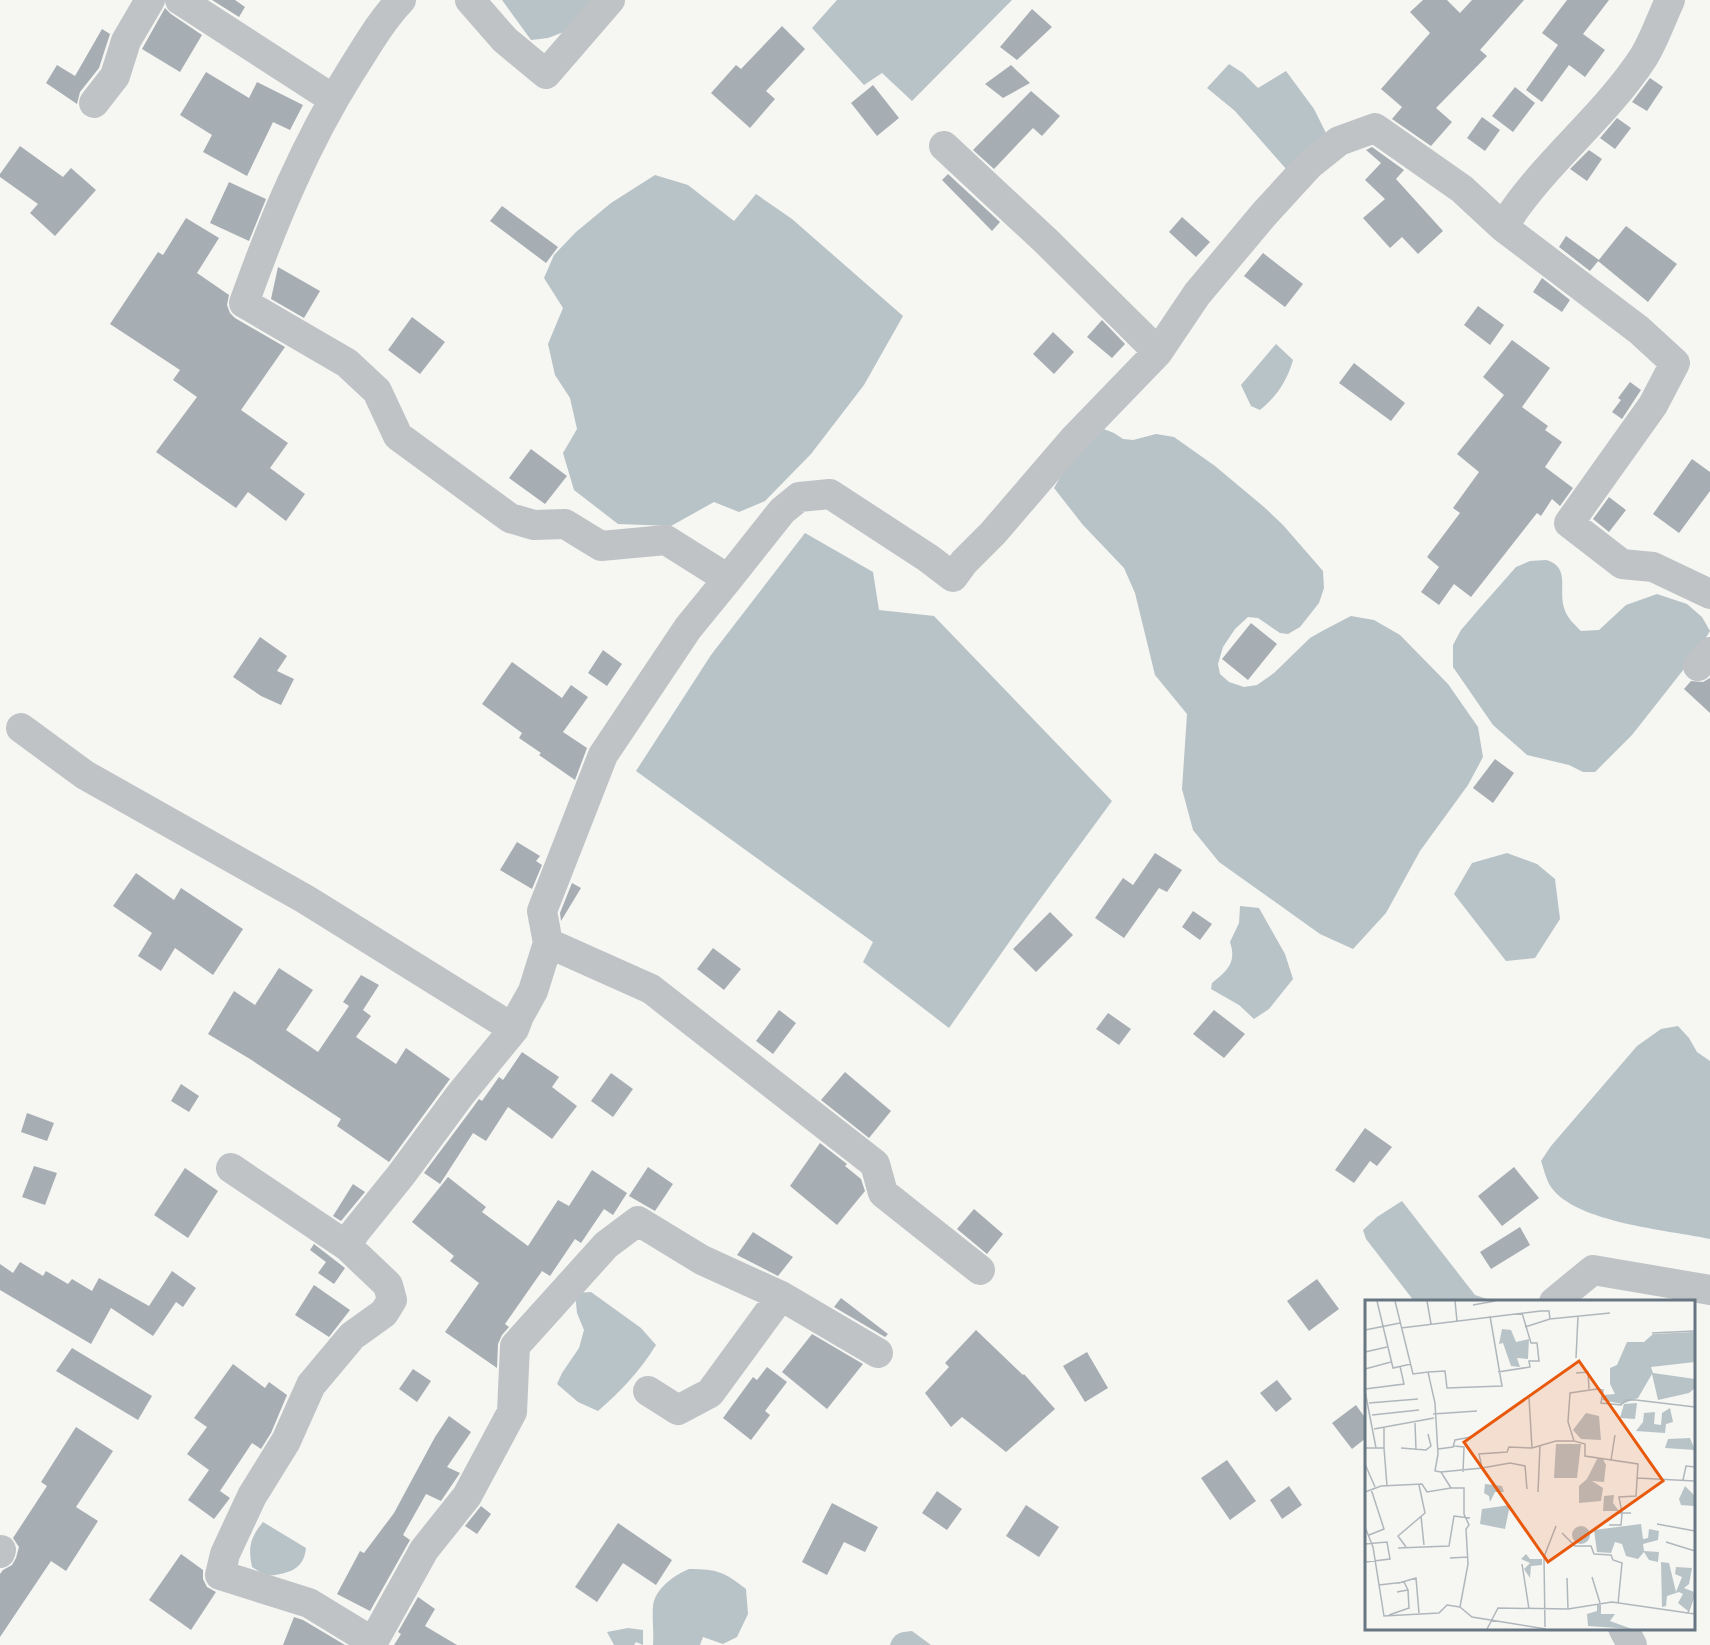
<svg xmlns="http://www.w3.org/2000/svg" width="1710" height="1645" font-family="'DejaVu Sans',sans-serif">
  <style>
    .water { fill: #b8c3c7 }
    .building { fill: #a7aeb3 }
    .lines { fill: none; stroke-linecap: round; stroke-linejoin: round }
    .street { stroke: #bfc3c6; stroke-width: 30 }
    .inset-road { fill: none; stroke: #b0b7bc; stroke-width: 1.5 }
    .view { fill: #e8590c; fill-opacity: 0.15; stroke: #e8590c; stroke-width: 3 }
    .inset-edge { fill: none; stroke: #677682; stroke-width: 3 }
  </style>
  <rect width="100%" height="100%" fill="#f6f6f3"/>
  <!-- water -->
  <path class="water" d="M502,0H595L569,30L548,38L531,40Z
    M837,0H1012L912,101L882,73L864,85L812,28Z
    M1229,64L1243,73L1258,88L1286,71L1314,109L1329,139L1287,170L1235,111L1207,88Z
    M655,175L688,185L734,221L756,194L792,219L903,316L864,385L811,454L765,501L739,512L714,502L671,526L618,524L574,490L563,453L577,429L570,398L555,375L548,344L563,308L544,278L554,255L576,232L611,203Z
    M1276,344L1293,360C1287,381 1277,396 1260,410L1251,406L1241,385Z
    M1101,428L1114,433L1123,439L1133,440L1156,434L1174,437L1215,466L1264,507L1283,525L1323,571L1324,588L1319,603L1300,627L1288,634L1280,633L1258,618L1248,617L1235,629L1223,647L1218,664L1220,674L1229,682L1244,687L1257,685L1274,673L1310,638L1324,630L1351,616L1374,620L1400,635L1448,684L1478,727L1483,757L1468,785L1420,851L1386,913L1353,949L1320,934L1219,862L1193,830L1182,789L1187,714L1155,675L1135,593L1124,568L1083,525L1054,488L1062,474Z
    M805,533L873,572L879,610L934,616L1112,801L1024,921L949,1028L863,962L873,942L636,771L711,655Z
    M1546,560C1571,567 1558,589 1564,608C1567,618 1574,624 1581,631L1599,630L1626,605L1657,594L1687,604L1702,617L1710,631L1695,655L1632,735L1595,772H1583L1569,765L1527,755L1493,725L1453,667V645L1461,630L1479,609L1516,567L1530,561Z
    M1507,853L1537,864L1555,879L1560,919L1535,958L1506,961L1454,894L1472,863Z
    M1240,906L1259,908L1285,954L1293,979L1269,1009L1254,1019L1239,1005L1211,989L1212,983C1227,971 1237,963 1230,942L1239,923Z
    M1678,1026L1689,1038L1697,1052L1710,1061V1239C1669,1230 1576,1223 1551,1187C1546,1180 1544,1169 1541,1161L1551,1146L1637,1046L1661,1029Z
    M1402,1201L1475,1295L1493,1301H1414L1366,1239L1363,1230L1377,1217Z
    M591,1292L641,1328L656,1345C640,1371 621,1391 598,1411L578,1402L557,1384L562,1373L579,1348L584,1330L577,1313L575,1293Z
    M263,1522L306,1548C304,1571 286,1574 266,1576L252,1567C248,1547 250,1538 263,1522Z
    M689,1569C718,1569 724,1572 746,1589L748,1614L737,1637L723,1644L703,1637L700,1645H653C654,1632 652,1618 653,1606C655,1588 675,1575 689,1569Z
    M628,1628L643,1630V1645L636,1642L634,1645H614L607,1632Z
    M912,1631L931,1645H890C894,1633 900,1632 912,1631Z"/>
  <!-- building -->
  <path class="building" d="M212,0H235L245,7L239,17Z
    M1423,0H1447L1460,13L1472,0H1524L1480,50L1487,56L1436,108L1452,122L1431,146L1392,119L1402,107L1381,89L1430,33L1410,12Z
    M1567,0H1609L1583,34L1605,50L1585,77L1569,65L1542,102L1526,90L1558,45L1542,33Z
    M165,8L171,14L202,35L180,72L142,49Z
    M1032,9L1052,27L1017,60L1000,47Z
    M782,26L805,49L766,91L775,99L750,128L711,93L736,65L741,69Z
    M102,29L110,34L99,68L80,92L77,104L46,83L57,65L75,76Z
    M1011,65L1030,83L1003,98L985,84Z
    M206,72L249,98L257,82L303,105L290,130L273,122L247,176L203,152L212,135L180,115Z
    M1650,78L1663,87L1647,111L1632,102Z
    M873,85L899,118L877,136L851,103Z
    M1515,87L1535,103L1513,132L1492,116Z
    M1031,91L1060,116L1042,136L1033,128L994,169L973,150Z
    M1482,117L1500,130L1485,151L1467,138Z
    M1617,118L1631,128L1615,149L1600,138Z
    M20,146L63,177L71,168L96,190L55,236L30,213L38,204L0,177V174Z
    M1372,147L1404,170L1396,179L1443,231L1418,254L1402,237L1390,248L1363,218L1385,199L1365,180L1381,163L1366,150Z
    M1589,150L1602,159L1587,181L1570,169Z
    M948,174L1000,222L992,231L942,180Z
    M229,182L266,199L249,241L210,223Z
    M502,206L558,247L546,263L490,221Z
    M1182,217L1210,242L1196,257L1169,232Z
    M186,218L219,238L197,273L229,295L227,305L230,313L235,318L285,347L241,410L288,443L270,468L305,494L286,521L248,492L236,508L156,452L197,397L173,380L180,370L110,324L158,252L163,255Z
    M1626,226L1677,264L1648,302L1598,261Z
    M1566,236L1599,260L1590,271L1559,247Z
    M1263,253L1303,284L1285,307L1244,276Z
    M278,267L320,291L304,318L271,299Z
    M1542,278L1570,300L1562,312L1533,292Z
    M1478,306L1504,325L1490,345L1464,325Z
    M412,317L445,342L420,374L388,350Z
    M1102,320L1125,344L1112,358L1087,337Z
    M1053,332L1074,352L1054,374L1033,354Z
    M1512,340L1550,368L1522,407L1548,426L1545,430L1562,442L1545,467L1573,488L1560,506L1552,499L1541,516L1537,513L1471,597L1454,584L1439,605L1421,592L1439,567L1427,557L1460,513L1453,508L1479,472L1457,454L1504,395L1483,377Z
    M1354,363L1405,403L1391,421L1339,383Z
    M1630,382L1641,390L1622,419L1612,412L1621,400L1618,398Z
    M531,449L567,476L545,504L509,478Z
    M1692,459L1710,472V491L1679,533L1653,514Z
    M1609,497L1626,510L1609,532L1593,519Z
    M1251,623L1277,644L1248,680L1222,659Z
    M260,637L287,656L277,671L294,679L281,705L261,696L233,677Z
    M603,650L622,664L607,686L588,673Z
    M512,662L562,698L571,685L588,697L563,732L587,748L575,780L539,755L541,753L519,738L522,733L482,704Z
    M1710,678V713L1684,689L1691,681L1703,682Z
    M1495,759L1514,773L1493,803L1473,788Z
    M517,842L540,856L536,861L542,865L532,889L500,870Z
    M1155,853L1182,870L1167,892L1159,888L1124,938L1095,918L1123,878L1133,885Z
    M136,873L174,900L181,888L243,929L213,975L175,948L161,971L138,956L152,933L113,906Z
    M572,883L581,888L561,921L560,913Z
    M1193,911L1212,924L1200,940L1182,927Z
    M1050,912L1073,935L1036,972L1013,949Z
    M713,948L741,969L724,990L697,969Z
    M279,968L313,990L286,1030L318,1052L349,1006L343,1002L361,975L379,985L363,1010L371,1016L356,1037L396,1064L406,1048L450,1079L389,1162L337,1126L341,1119L250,1059L208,1034L234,991L255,1005Z
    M779,1010L796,1023L773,1054L756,1041Z
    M1214,1010L1245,1034L1224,1058L1193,1034Z
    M1108,1013L1131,1029L1119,1045L1096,1029Z
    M522,1052L559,1077L552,1087L577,1106L552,1139L508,1107L486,1141L473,1133L440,1184L424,1173L474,1106L479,1099L482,1101L499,1077L503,1080Z
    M845,1072L891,1111L869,1138L821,1100Z
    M611,1073L633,1089L613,1117L591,1101Z
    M181,1084L199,1096L189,1112L171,1101Z
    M27,1113L54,1123L47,1141L21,1132Z
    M1365,1128L1392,1147L1377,1166L1370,1161L1354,1183L1335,1170Z
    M820,1143L847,1164L845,1166L861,1179L865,1191L837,1225L790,1186Z
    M34,1166L57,1173L45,1205L22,1197Z
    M648,1167L673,1184L655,1211L629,1196Z
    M1514,1167L1539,1198L1502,1226L1478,1196Z
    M185,1168L218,1191L188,1238L154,1215Z
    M592,1170L627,1193L613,1215L604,1209L581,1243L575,1239L550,1276L542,1271L505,1324L509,1327L502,1335L498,1344L497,1368L445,1332L479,1283L450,1261L454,1256L412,1222L448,1177L486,1207L482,1212L528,1246L558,1200L569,1206Z
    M353,1184L365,1192L341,1221L333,1216Z
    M974,1209L1003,1234L987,1254L957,1229Z
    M1520,1227L1530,1245L1491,1269L1480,1252Z
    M753,1232L793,1257L778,1276L737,1255Z
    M314,1244L345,1268L334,1284L318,1273L326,1262L310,1250Z
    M20,1262L43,1276L46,1271L68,1284L72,1279L92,1291L99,1278L149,1306L172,1271L196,1288L183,1307L176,1302L153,1336L111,1308L91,1344L0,1290V1264L13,1273Z
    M1317,1279L1339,1309L1309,1331L1287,1301Z
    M314,1285L350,1310L329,1337L295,1315Z
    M841,1298L888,1334L885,1337L834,1307Z
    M976,1330L1023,1375L1024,1374L1055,1409L1006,1452L962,1417L951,1427L925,1393L949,1367L945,1363Z
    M812,1334L863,1364L827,1409L782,1372Z
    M72,1348L152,1396L138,1420L56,1371Z
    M1087,1352L1108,1388L1085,1402L1063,1366Z
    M233,1364L265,1388L269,1382L287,1395L271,1433L261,1449L252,1443L220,1491L230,1498L214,1519L188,1500L209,1470L187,1454L207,1427L194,1418Z
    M767,1367L787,1382L765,1411L770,1415L751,1440L723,1418L753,1377L757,1380Z
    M413,1369L431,1381L417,1402L399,1389Z
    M1277,1380L1292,1399L1276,1412L1260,1393Z
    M1356,1405L1366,1419V1438L1352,1449L1332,1423Z
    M449,1416L471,1432L447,1467L460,1473L441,1501L426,1494L403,1535L410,1540L370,1611L337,1594L360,1551L364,1553L394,1513L435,1437Z
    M76,1427L113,1451L76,1507L98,1521L66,1571L51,1561L0,1637V1574L3,1570L12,1565L16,1558L19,1547L13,1538L47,1486L41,1482Z
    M1227,1460L1256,1501L1230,1520L1201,1478Z
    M1289,1486L1302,1505L1282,1519L1270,1500Z
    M937,1491L962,1509L947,1530L922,1513Z
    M832,1503L878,1527L865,1552L844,1542L827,1575L802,1562Z
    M1026,1505L1059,1527L1039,1557L1006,1536Z
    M481,1506L491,1514L477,1534L465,1526Z
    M618,1523L672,1560L656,1585L623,1563L597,1602L575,1587Z
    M181,1554L203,1570V1579L207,1587L216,1592L191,1630L149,1600Z
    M418,1597L435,1609L425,1626L457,1645H394L401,1634L398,1632Z
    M294,1617L303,1620L345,1645H283Z"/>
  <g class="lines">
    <!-- street -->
    <path class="street" d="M180,0L333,99
      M401,0C381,21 367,46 351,71C305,144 273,222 244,303L347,363L377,391L398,436L510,518L534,525L565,524L601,546L666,540L728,579L782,511L799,497L830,494L928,558L953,577L964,562L993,533L1073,440L1158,352L1197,294L1265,213L1309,165L1339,141L1375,128L1462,189L1503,227L1639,330L1675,363L1653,405L1569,523L1622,564L1653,567L1710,594
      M470,0L505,40L546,74L610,0
      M94,103L115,76L126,41L150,0
      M944,146L1046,241L1158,352
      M1503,227C1541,165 1603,119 1643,58C1654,41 1661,19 1670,0
      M1698,666L1710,652
      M21,728L85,775L305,899L514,1029
      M548,943L651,989L875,1164L883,1193L980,1270
      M231,1168L347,1246
      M1554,1302L1593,1270L1710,1290
      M648,1391L678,1410L710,1393L781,1296
      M0,1553L1,1550
      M1623,1628L1632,1645
      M373,1642L424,1550L467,1496L512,1412L515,1346L606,1245L638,1221L702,1260L781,1296L878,1353
      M371,1645L373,1642L309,1603L220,1575L225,1554L252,1496L286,1441L311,1385L352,1336L384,1313L392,1300L388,1285L347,1246L355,1232L401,1175L460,1095L514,1029L519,1016L533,991L548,943L542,911L603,755L688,628L728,579"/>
  </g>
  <!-- overview -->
  <g transform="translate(1365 1300)">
    <rect width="330" height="330" fill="#f6f6f3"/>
    <path d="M137,29L146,30L151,42L164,39L163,59L152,58L155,67L146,66L138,43L134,44ZM330,32V62L286,67L288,73L330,79V88L324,93L293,100L287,74L273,98L257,104L237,100L239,95L250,94L245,84V68L252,65L262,42H279L288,34ZM272,103L270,119L255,118L259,104ZM305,108L308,122L301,124L300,133L271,131L278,122L279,113L290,112L289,124L296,125L297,113ZM221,113L234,116L236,140L216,139L208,130ZM325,138L330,150L300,148L303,139ZM191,144H216L212,178H189ZM232,159H238L241,165L239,182L227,181L238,188L236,201L214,203V186L222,179ZM120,184L137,186L139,192H130L125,202L124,196L119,193ZM320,186L330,196L329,206L316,205L314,199ZM249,195L248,203L254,211H238L239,196ZM145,205L140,229L115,224L117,209ZM276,224L278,239L283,238L284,229L294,231L293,240L278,244L279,251L294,252L293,262L284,260L279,252L273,259L261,256L257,244L250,242L246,253L232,252L229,230ZM207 235a9 9 0 1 1 18 0a9 9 0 1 1-18 0ZM161,254L165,259H177V265L166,266L165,278L159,269L165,263L156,259ZM296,262L304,263L311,292L317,277L310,274L311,267L327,268L324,284L319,288L329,292L323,311L313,303L318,294L314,292L302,296L301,306L297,307ZM232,305H236V314H250L245,321L267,329L223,326L222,314L232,311Z" fill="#b8c3c7"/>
    <path class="inset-road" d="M12,1L28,68L46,64M62,1L66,24M90,1L92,21M108,5L130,1M160,27L185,19M36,28L176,11H184L185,19L245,13M0,30L35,23M287,33L330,31M0,52L22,47M211,58L213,16M0,69L26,62M63,72L80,71L82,88L137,86L125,16M133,72L165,67L164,61H174L172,43H166L157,13M211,73L223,72L224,89M0,89L39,84L35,66M0,91L11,148M164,98L167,148M4,103L53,99M68,114L112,111M7,115L54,110M50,123L51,150M19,127V148M9,129L69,118M89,146L99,147L98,172M0,148H19L22,186M36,148L61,150L66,146L63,134M73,149L88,147L90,140L106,137M246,160L250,135M0,164L10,187M117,168L145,163L160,166L162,189M76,172L117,168L114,154L142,152L144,147L167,148L191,141H209M272,178L330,181M318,180L321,166L330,167M86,188H99V214L104,225L101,229L103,264L95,307L107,317L181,329M0,192L16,186L57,184L62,192L86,188L76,172L70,171L73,154L70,103L63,72L48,74L30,1M173,192L175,146M251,213H257L254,197L271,196L273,164L220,156V144L209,141L203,122L205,93L232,89L238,90L236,103L256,105L261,100H271L330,107M56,216L59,245M292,224L330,231M244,225H256L257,213H266M0,227L8,247L19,316L74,313L82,305L95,307M197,233L210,246H226L229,254L246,255L248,260L257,263L253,304M4,235L19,229L6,189M301,242L330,251M0,244L22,242L25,259L0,262M41,247L33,236L60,213L54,185M33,248L84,246L89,216L105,218M85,258L103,257M157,264L164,309M227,277L235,303M202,278L203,309M34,283L51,278L54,313M14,285L39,282L43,290L32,292M43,290L44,309M323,313L330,292M24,315L44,308M180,327L179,257L191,226M122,329L133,308L203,309L247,302L330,314"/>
    <path class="view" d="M214,61L298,181L183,262L99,142Z"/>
    <rect width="330" height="330" class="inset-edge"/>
  </g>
</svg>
